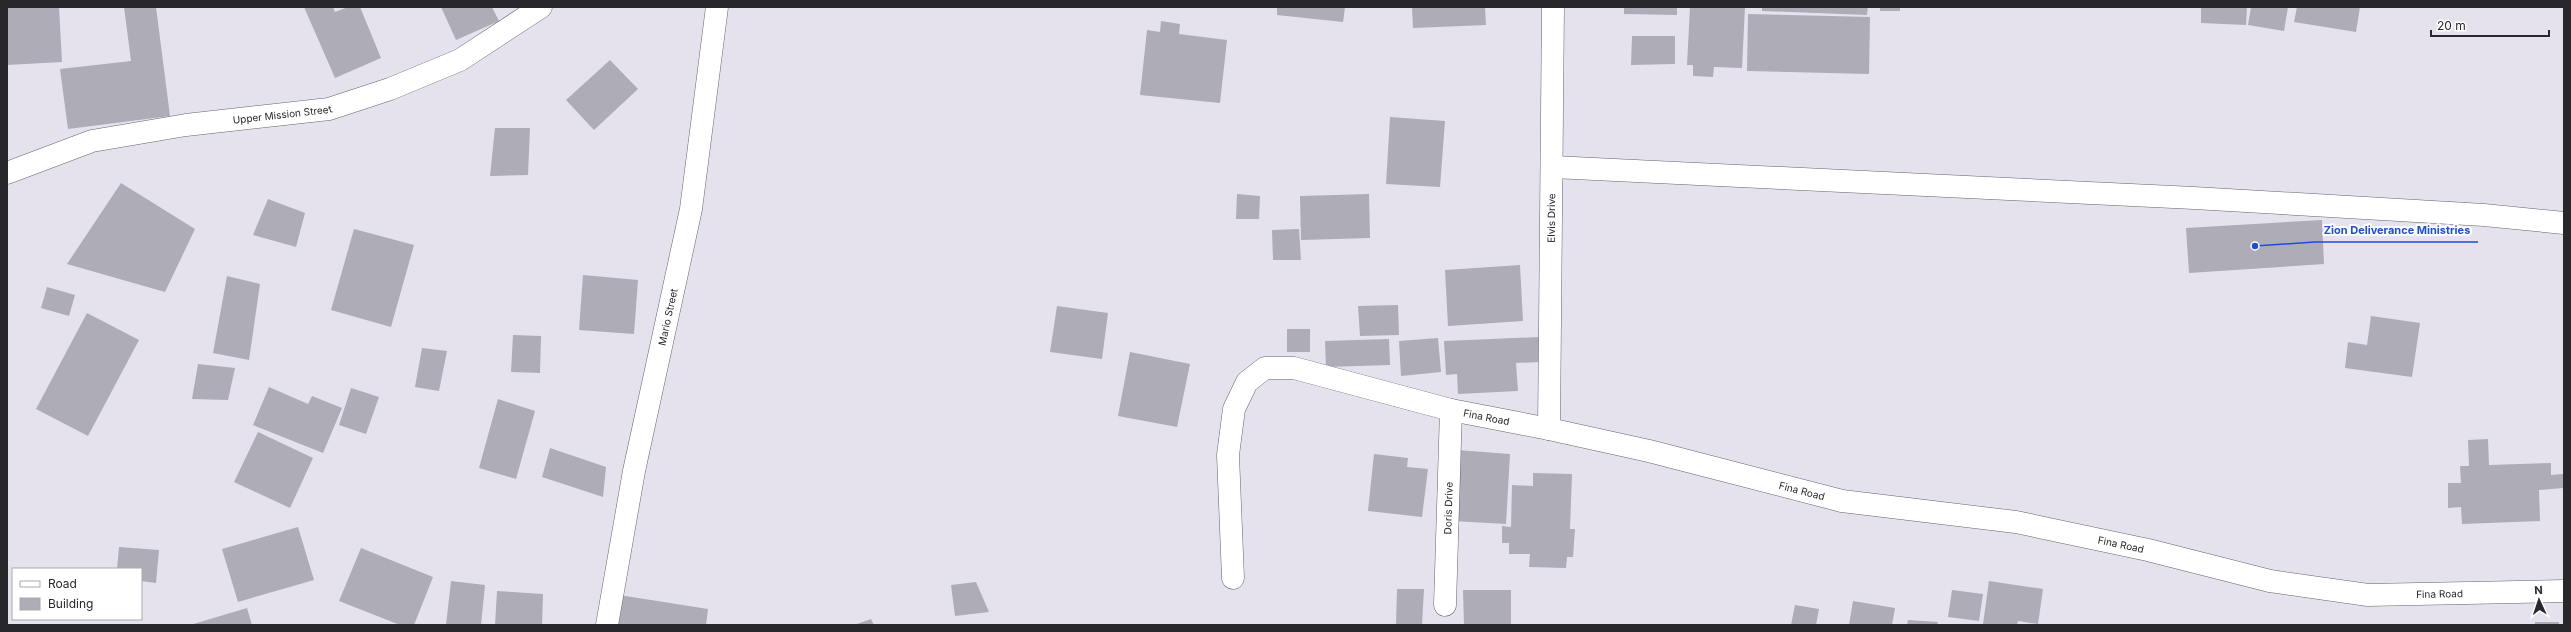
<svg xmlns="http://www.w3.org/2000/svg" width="2571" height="632" font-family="Inter,sans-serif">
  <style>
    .building { fill: #aeacb7 }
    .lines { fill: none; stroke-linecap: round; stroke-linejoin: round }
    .minor-casing { stroke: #65636d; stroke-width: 23 }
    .minor { stroke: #fff; stroke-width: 22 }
    .labels { text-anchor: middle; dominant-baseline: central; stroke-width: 4; stroke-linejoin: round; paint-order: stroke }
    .street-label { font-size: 10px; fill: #28272b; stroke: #fff }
    .leader { fill: none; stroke: #1d4ed8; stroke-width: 1.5 }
    .callout-dot { fill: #1d4ed8; stroke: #fff; stroke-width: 1.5 }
    .callout-label { font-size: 11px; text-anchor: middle; font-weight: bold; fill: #1d4ed8; stroke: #fff; stroke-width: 4; stroke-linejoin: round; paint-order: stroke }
  </style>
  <rect width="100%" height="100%" fill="#e5e2ee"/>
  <!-- building -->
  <path class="building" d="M7,7H59L62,62L7,65Z
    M124,7H156L170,116L68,129L60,69L131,61Z
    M304,7H333L335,12L348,7H360L381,58L335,78Z
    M441,7H492L499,21L456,40Z
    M1277,7H1345L1343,22L1277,15Z
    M1412,7H1485L1486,25L1413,28Z
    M1624,7H1677V15L1624,14Z
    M1690,7H1745L1742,68L1714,67L1713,77L1693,76V65H1687Z
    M1762,7H1868L1867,15L1762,11Z
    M1880,7H1900V11H1880Z
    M2201,7H2247L2246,25L2201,23Z
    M2251,7H2288L2284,31L2248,25Z
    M2297,7H2360L2356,32L2294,22Z
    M1748,14L1870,17L1869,74L1747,71Z
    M1161,21L1180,24L1179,34L1227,40L1220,103L1140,95L1147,30L1160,32Z
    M1632,36H1675V64L1631,65Z
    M610,60L638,89L594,130L566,100Z
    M1390,117L1445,121L1440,187L1386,184Z
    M495,128H530L528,175L490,176Z
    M121,183L195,229L165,292L67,264Z
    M1237,194L1260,196L1259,219H1236Z
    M1369,194L1370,238L1301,240L1300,196Z
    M268,199L305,213L296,247L253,235Z
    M2322,220L2324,264L2189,273L2186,228Z
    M354,229L414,245L391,327L331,310Z
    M1299,229L1301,260H1273L1272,230Z
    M1520,265L1523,321L1448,326L1445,270Z
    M583,275L638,280L634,334L579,330Z
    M227,276L260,284L249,360L213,353Z
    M47,287L75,295L69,316L41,308Z
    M1398,305L1399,335L1360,336L1358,306Z
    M1057,306L1108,313L1102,359L1050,352Z
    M87,313L139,340L88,436L36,409Z
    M2371,316L2420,323L2412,377L2345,368L2348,342L2367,345Z
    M1287,329H1310V352H1287Z
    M513,335L541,336L540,373L511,372Z
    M1539,337L1540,362L1516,363L1518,391L1458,394L1457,374L1446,375L1444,341Z
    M1438,338L1441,372L1401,376L1399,341Z
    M1389,339L1390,365L1326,367L1325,341Z
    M422,348L447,351L439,391L415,387Z
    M1130,352L1190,364L1177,427L1118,416Z
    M198,364L235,368L228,400L192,399Z
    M269,387L308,404L312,396L342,408L323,453L253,425Z
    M351,388L379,397L366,434L339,425Z
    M498,399L535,411L516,479L479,468Z
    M258,432L313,458L290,508L234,482Z
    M2488,439L2489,465L2551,463V475L2563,474V488L2539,490L2540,521L2462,524L2461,507L2448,508V483H2461L2460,466H2469L2468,440Z
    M550,448L606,467L603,497L542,477Z
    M1457,450L1510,454L1506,524L1453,521Z
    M1374,454L1408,458L1407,467L1428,469L1422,517L1368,511Z
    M1533,473L1572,474L1570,529H1575L1573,557H1567L1566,568L1529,567L1530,554H1509V543H1502V526L1511,527L1512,485L1533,486Z
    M298,527L314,580L238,602L222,549Z
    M119,547L159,550L156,583L141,581V569H117Z
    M361,548L433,577L414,625H400L339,601Z
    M451,581L485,585L481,625H446Z
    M1989,581L2043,589L2038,624L2018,621L2017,625L1983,624Z
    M976,582L989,612L955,616L951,585Z
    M1397,589H1424L1422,625H1396Z
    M1463,590H1511V625H1464Z
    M1952,590L1983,594L1979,621L1948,617Z
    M497,591L543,594L542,625H495Z
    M619,595L708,609L706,625H614Z
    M1853,601L1895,608L1892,625H1849Z
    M1795,605L1819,609L1816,625H1791Z
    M247,608L252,625H190Z
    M871,619L874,625H854Z
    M1908,620L1938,622L1937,625H1907Z
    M2535,622H2559V625H2535Z"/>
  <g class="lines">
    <defs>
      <g id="minor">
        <path d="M1553,167L2194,198L2484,215L2564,223"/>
        <path id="s1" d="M7,173L92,141L186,125L329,109L390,89L460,60L541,7"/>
        <path id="s2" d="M1549,429L1553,7"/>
        <path id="s3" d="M1233,578L1228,455L1234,409L1247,382L1265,368H1294L1451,410L1549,429L1649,451L1842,501L2016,522L2148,550L2270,581L2368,595L2564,591"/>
        <path id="s4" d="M1445,605L1451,410"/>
        <path id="s5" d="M607,625L634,471L691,209L717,7"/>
      </g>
    </defs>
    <!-- minor casing -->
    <use href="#minor" class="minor-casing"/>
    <!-- minor -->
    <use href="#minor" class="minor"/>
  </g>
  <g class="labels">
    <!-- street labels -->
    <g class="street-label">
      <text stroke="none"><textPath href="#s1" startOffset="283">Upper Mission Street</textPath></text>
      <text stroke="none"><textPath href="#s2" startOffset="211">Elvis Drive</textPath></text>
      <text stroke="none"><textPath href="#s5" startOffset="314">Mario Street</textPath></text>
      <text stroke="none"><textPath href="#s3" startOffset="450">Fina Road</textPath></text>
      <text stroke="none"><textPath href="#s3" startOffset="774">Fina Road</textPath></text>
      <text stroke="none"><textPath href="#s4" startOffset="97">Doris Drive</textPath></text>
      <text stroke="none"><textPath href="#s3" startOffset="1098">Fina Road</textPath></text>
      <text stroke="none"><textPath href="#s3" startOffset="1422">Fina Road</textPath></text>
    </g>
  </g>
  <!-- callouts -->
  <path class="leader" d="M2255 246L2315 242H2478"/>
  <circle class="callout-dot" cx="2255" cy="246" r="4"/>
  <g class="callout-label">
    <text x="2397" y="234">Zion Deliverance Ministries</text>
  </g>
  <!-- border -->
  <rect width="2571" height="632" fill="none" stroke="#28272b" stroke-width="16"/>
  <!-- legend -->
  <rect x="12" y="568" width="130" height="52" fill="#ffffff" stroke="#a9a9aa"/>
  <rect x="20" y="581" width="20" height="6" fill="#ffffff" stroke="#a9a9aa"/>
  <text x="48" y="588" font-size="12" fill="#28272b">Road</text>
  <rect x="20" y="598" width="20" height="12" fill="#aeacb7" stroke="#a9a9aa"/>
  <text x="48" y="608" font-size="12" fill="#28272b">Building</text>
  <!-- north arrow -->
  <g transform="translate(2539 600) rotate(357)" stroke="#ffffff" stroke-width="3" paint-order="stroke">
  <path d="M0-3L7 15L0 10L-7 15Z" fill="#28272b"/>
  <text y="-6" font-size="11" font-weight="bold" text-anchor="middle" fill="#28272b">N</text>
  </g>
  <!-- scale -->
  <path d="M2431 30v6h118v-6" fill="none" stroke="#28272b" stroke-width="2"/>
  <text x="2437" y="30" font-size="12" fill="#28272b" stroke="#ffffff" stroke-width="3" paint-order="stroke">20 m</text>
</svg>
